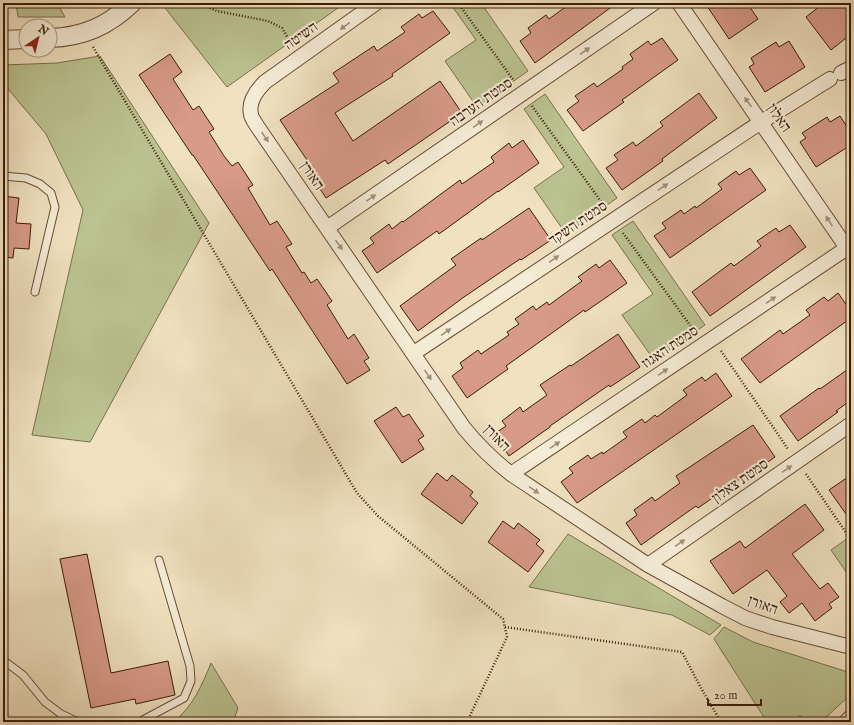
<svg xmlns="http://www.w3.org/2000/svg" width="854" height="725" font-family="'IM FELL English','Frank Ruhl Libre',serif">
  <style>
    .green { fill: #bbc391; stroke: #7b6f4d }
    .building { fill: #d89b89; stroke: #3b1b09 }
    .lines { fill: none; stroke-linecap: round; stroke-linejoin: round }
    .service-casing { stroke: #684d37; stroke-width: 9 }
    .minor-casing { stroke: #684d37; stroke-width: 16 }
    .tertiary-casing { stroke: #684d37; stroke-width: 20 }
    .path { stroke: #3b1b09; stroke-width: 2.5; stroke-dasharray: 1 2; stroke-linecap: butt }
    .service { stroke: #f5ecd6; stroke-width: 7 }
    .minor { stroke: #f5ecd6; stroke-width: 14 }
    .tertiary { stroke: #f5ecd6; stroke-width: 18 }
    .oneway { fill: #a18e7a }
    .labels { text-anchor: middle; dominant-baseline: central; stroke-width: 4; stroke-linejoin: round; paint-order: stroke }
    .street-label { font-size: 15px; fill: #3b1b09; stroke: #f5ecd6 }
  </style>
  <rect width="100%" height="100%" fill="#f0e2c0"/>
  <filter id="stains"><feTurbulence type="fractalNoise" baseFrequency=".005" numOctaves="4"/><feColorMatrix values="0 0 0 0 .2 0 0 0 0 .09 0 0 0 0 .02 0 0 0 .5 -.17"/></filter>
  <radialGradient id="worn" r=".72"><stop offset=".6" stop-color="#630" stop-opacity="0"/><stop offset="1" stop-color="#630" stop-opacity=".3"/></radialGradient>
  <!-- green -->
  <path class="green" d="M16,3H57L65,17H18Z
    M163,3H345L227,87L162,4Z
    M450,3H481L528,71L477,107L445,61L476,40Z
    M100,56L209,223L90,442L32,435L83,210L46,134L3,83V65L57,63Z
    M545,94L617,198L566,234L534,188L564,167L524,109Z
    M633,221L705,325L654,360L622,315L653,294L612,235Z
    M568,534L721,625L710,635L672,615L529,587Z
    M851,536V579L831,550Z
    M724,627L753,642L851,673V694L821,722H806L800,715L794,722H767L714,639Z
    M211,663L238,708L233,722H173C193,707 202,685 211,663Z"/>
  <!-- building -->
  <path class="building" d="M571,3H617L535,63L520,41L531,33L528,28L546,15L549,19Z
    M705,3H747L758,19L729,39Z
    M824,3H851V34L831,50L806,17Z
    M433,11L450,33L392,74L393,76L335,113L353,141L440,81L462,113L388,164L385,160L326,198L307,169L311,166L280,120L339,82L333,73L374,46L377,51L405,32L401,27L419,14L422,18Z
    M662,38L678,60L622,100L624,102L583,131L567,110L579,101L575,96L594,83L597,87L623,69L622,67L633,59L630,54L648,41L651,45Z
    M789,41L805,67L765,92L749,67L754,64L751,58L776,42L779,47Z
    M170,54L182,72L173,79L193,110L199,106L214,129L209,132L224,156L232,166L238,162L253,185L248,188L270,225L277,221L292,244L286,247L302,273L304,272L311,283L317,279L332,301L327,305L348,339L354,334L369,358L364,361L370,370L347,384L272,269L270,271L193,155H192L139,75Z
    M699,93L717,118L662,159L663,161L622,190L606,168L618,160L614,155L633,142L636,146L663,126L660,122Z
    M840,116L851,133V145L816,167L800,142L806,138L802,133L827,117L830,122Z
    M523,140L539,163L498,192V191L439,234L437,231L377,273L362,251L374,243L370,238L389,224L392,229L402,221L403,222L460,180L462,184L494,162L491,157L509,143L512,148Z
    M750,168L766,190L670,258L654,236L666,228L662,223L681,210L684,214L695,206L696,208L722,189L718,184L736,171L739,175Z
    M3,196L19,198L16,223L31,224L29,249L14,248L13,258L3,257Z
    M529,208L551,240L521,260L520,259L464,297L418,331L400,306L456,265L451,259L481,238L482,240Z
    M790,225L806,247L710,316L692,292L731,263L734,266L761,246L757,241L776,228L779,232Z
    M610,260L627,283L585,312L584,310L506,366L508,369L467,398L452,376L463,368L460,363L478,350L481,354L509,335L507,332L519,324L515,319L533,306L536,310L547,302L549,305L582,281L578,277L596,264L599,268Z
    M838,293L851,311V318L760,383L741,359L780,330L783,334L810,315L806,310L824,297L828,301Z
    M618,334L640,367L610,387L609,385L550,426V427L509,456L494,434L506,426L502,421L520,407L523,412L547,395L540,385L570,365L571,366Z
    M851,367V400L836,411L838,412L798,441L780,416L819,388L820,389Z
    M716,373L732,396L577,503L561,482L573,473L569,468L588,455L591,459L602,452L603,454L627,437L623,432L642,419L645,423L655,415L657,417L687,395L683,390L702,377L705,381Z
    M396,407L403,417L409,414L424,436L418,440L424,449L402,463L374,421Z
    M753,425L775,457L745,478L744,476L698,508L696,506L641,545L626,523L637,515L634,510L652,497L655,501L680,483L676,476Z
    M437,473L447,481L452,475L473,492L470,496L478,503L462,524L421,494Z
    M851,475V521L829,490Z
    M805,504L824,530L792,554L820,589L828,583L839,597L829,604L832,608L815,621L802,603L789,613L780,602L787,596L767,570L733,594L710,561L740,541L745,548Z
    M503,521L514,529L518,523L540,540L536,544L544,551L528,572L488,542Z
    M87,554L111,673L168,661L175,695L136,704L135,699L91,708L60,559Z"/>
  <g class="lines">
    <defs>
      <path id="service" d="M3,176L26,178L40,184L51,193L55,207L35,292
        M3,660L23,675L45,702L61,714L78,722
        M139,722L184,698L191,681L190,666L159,560"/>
      <path id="minor" d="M376,3L265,82C257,90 248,102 251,114C251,118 255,122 257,126L464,428C478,445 493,460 511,474L648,565L722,606L745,618L772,627L851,647
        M679,3L851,254
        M841,73L851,68
        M327,228L654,3
        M414,353L761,122L830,79
        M511,474L847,248
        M648,565L851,424
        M846,722L851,717"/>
      <path id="tertiary" d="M50,38C83,37 108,26 132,3
        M3,40L26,39"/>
    </defs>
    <!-- service casing -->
    <use href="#service" class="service-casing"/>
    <!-- minor casing -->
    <use href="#minor" class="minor-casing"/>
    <!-- tertiary casing -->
    <use href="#tertiary" class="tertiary-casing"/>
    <!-- path -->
    <path class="path" d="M199,3L217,11L268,21L282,28L292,45
      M458,3L514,81
      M93,47L357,493L378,516L503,619L507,637L467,722
      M532,106L605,207
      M623,233L695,332
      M721,351L788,449
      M806,474L851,540
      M505,627L682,652L701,688L721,722"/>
    <!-- service -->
    <use href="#service" class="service"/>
    <!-- minor -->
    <use href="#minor" class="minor"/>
    <!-- tertiary -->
    <use href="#tertiary" class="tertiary"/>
  </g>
  <!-- one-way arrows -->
  <defs><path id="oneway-solid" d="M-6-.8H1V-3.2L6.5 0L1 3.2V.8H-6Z"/></defs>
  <g class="oneway">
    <use href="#oneway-solid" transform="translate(345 26) rotate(144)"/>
    <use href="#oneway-solid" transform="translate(585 51) rotate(-35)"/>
    <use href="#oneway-solid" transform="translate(748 102) rotate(-125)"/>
    <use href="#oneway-solid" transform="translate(478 124) rotate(-35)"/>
    <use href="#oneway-solid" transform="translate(265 137) rotate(56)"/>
    <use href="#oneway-solid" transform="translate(663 187) rotate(-34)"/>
    <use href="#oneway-solid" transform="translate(371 198) rotate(-35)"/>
    <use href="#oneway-solid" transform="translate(829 221) rotate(-124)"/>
    <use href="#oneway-solid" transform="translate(339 245) rotate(55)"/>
    <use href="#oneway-solid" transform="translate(554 259) rotate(-34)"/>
    <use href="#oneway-solid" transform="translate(771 300) rotate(-34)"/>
    <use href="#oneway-solid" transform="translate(446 332) rotate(-34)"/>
    <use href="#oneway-solid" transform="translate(663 372) rotate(-34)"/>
    <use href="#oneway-solid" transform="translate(428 375) rotate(56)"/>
    <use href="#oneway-solid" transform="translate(555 445) rotate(-34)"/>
    <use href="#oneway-solid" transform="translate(787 469) rotate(-35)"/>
    <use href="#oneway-solid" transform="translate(534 490) rotate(34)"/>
    <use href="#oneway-solid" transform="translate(680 543) rotate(-35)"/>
  </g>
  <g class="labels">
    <!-- street labels -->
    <g class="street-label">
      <text transform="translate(301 36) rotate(-35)">השיטה</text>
      <text transform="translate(481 102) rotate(-35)">סמטת הערבה</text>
      <text transform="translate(779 118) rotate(56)">האלון</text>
      <text transform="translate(312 176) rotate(56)">האורן</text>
      <text transform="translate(578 223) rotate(-34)">סמטת השקד</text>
      <text transform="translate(670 347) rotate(-34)">סמטת האגוז</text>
      <text transform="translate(497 438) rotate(46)">האורן</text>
      <text transform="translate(740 481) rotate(-35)">סמטת צאלון</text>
      <text transform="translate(763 605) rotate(20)">האורן</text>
    </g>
  </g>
  <!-- margin -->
  <rect width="854" height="725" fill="none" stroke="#f0e2c0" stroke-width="16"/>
  <rect x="4" y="4" width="846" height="717" fill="none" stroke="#3b1b09" stroke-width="2"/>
  <rect x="8" y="8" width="838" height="709" fill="none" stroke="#3b1b09"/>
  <!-- north arrow -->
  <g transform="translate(38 38) rotate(35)"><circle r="19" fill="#f5ecd6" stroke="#ab9884"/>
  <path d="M0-3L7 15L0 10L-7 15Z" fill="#8f2418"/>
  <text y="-6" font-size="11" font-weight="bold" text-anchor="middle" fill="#3b1b09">N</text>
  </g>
  <!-- scale -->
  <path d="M708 699v6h53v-6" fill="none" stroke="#3b1b09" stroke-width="2"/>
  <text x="714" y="699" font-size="12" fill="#3b1b09" stroke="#f5ecd6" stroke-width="3" paint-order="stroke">20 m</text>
  <rect width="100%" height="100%" filter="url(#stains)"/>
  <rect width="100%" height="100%" fill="url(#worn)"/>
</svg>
